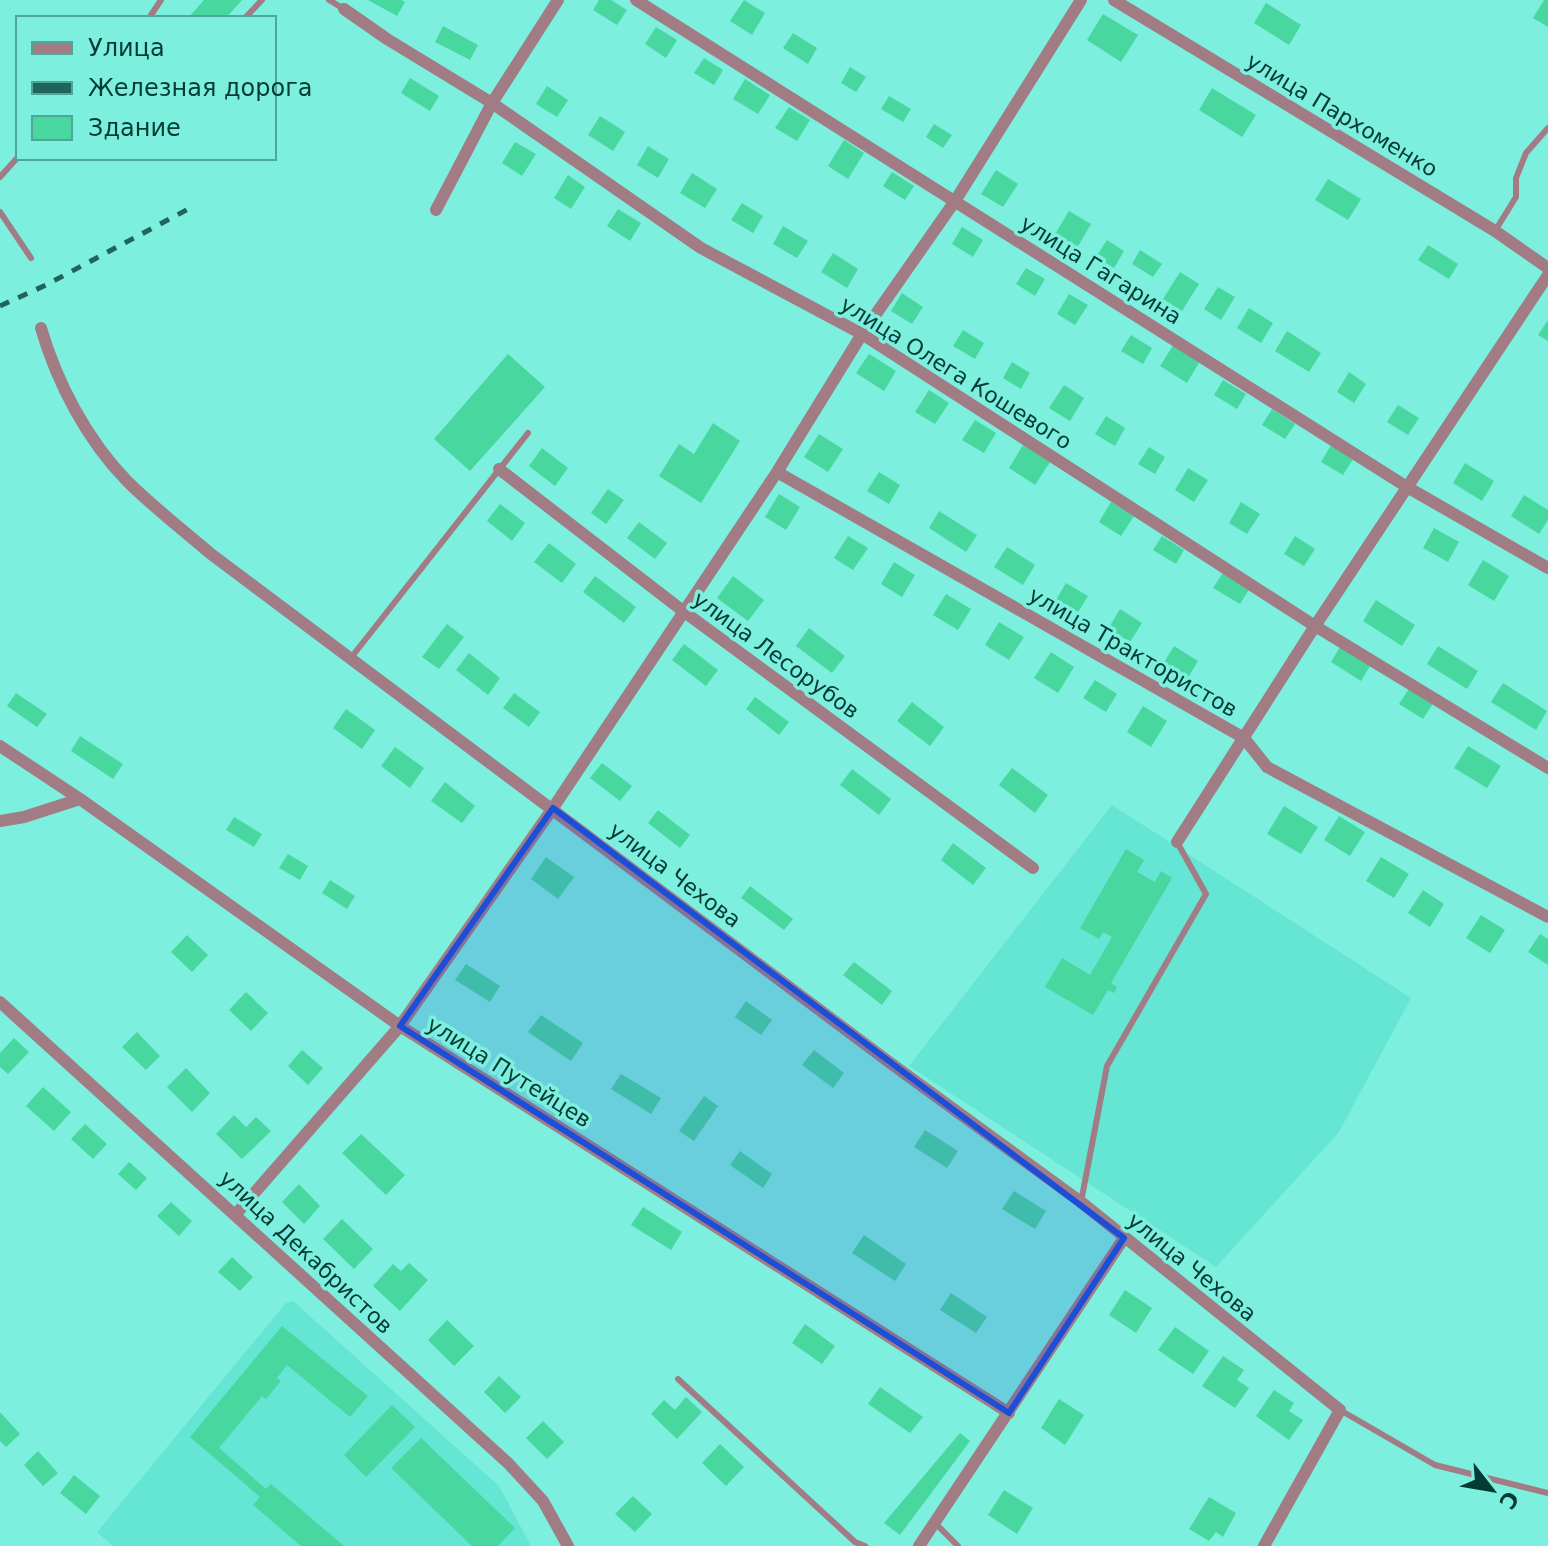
<svg xmlns="http://www.w3.org/2000/svg" width="1548" height="1546" font-family="'DejaVu Sans',sans-serif">
  <style>
    .built { fill: #65e5d3 }
    .building { fill: #48d79f }
    .lines { fill: none; stroke-linecap: round; stroke-linejoin: round }
    .service { stroke: #a27c85; stroke-width: 6 }
    .minor { stroke: #a27c85; stroke-width: 12 }
    .rail { stroke: #20645b; stroke-width: 5; stroke-dasharray: 10 10; stroke-linecap: butt }
    .marked { fill: #1d4ed8; fill-opacity: 0.2; stroke: #1d4ed8; stroke-width: 6; stroke-linejoin: round }
    .labels { text-anchor: middle; dominant-baseline: central; stroke-width: 7; stroke-linejoin: round; paint-order: stroke }
    .street-label { font-size: 22px; fill: #053b35; stroke: #7defde }
  </style>
  <rect width="100%" height="100%" fill="#7defde"/>
  <!-- built -->
  <path class="built" d="M1112,805L1411,998L1339,1132L1216,1267L909,1066Z
    M293,1301L499,1486L531,1546H113L97,1532L286,1303Z"/>
  <!-- building -->
  <path class="building" d="M204,0H242L226,18H188Z
    M368,0H401L405,2L397,16Z
    M599,0H611L627,10L617,25L593,10Z
    M744,0L765,13L752,35L730,21Z
    M1544,0H1548V27L1533,18Z
    M1266,3L1301,25L1289,45L1254,23Z
    M1103,14L1138,35L1121,62L1087,40Z
    M443,26L478,45L470,60L435,42Z
    M656,27L677,40L666,58L645,44Z
    M793,33L817,48L808,64L783,48Z
    M704,58L723,70L714,85L694,73Z
    M850,67L866,77L856,92L841,83Z
    M410,78L439,96L430,111L401,93Z
    M745,79L770,95L758,114L733,99Z
    M547,86L568,100L557,117L536,104Z
    M1212,88L1256,115L1242,137L1199,110Z
    M889,96L911,109L903,122L881,109Z
    M789,107L810,120L797,141L775,128Z
    M600,116L625,132L613,151L588,135Z
    M934,124L952,135L943,148L926,137Z
    M844,140L864,153L848,179L828,166Z
    M515,142L536,154L522,176L502,163Z
    M648,146L669,159L658,178L637,165Z
    M996,170L1018,184L1003,207L981,194Z
    M892,172L914,186L905,200L883,186Z
    M692,173L717,189L705,208L680,193Z
    M568,175L585,187L571,209L554,198Z
    M1328,179L1361,199L1348,220L1315,200Z
    M742,203L763,216L753,233L731,220Z
    M618,209L641,223L630,241L607,226Z
    M1069,211L1091,224L1077,248L1055,234Z
    M783,226L808,241L797,258L773,244Z
    M962,227L983,240L973,257L952,244Z
    M1107,240L1124,251L1114,268L1096,257Z
    M1428,245L1458,264L1449,279L1418,260Z
    M1140,250L1162,264L1153,277L1132,264Z
    M833,253L858,269L847,288L821,272Z
    M1026,268L1045,279L1035,296L1016,284Z
    M1180,272L1199,284L1182,311L1163,299Z
    M1218,287L1235,297L1221,320L1204,309Z
    M902,293L923,307L912,324L891,311Z
    M1069,294L1088,305L1075,325L1057,314Z
    M1249,308L1273,323L1261,343L1237,328Z
    M1548,320V341L1538,335Z
    M963,330L984,343L975,359L953,346Z
    M1287,331L1321,353L1309,372L1275,351Z
    M1131,335L1152,348L1143,364L1121,351Z
    M1174,344L1200,361L1187,383L1160,366Z
    M508,354L545,387L470,471L434,439Z
    M869,354L896,371L884,391L856,373Z
    M1012,362L1030,373L1021,389L1003,378Z
    M1349,372L1366,384L1354,403L1337,392Z
    M1223,380L1246,394L1237,409L1214,395Z
    M1064,385L1084,398L1070,421L1049,408Z
    M929,390L949,403L935,424L915,412Z
    M1398,405L1419,418L1408,435L1387,422Z
    M1272,409L1295,424L1285,439L1262,425Z
    M1106,416L1125,428L1115,446L1095,434Z
    M975,420L996,433L984,453L962,440Z
    M713,423L740,441L701,503L659,476L679,444L694,454Z
    M819,434L843,449L828,472L804,457Z
    M1333,442L1355,456L1343,475L1321,462Z
    M1023,445L1050,462L1035,485L1009,468Z
    M1149,447L1165,457L1155,474L1138,464Z
    M542,448L568,468L555,486L529,466Z
    M1465,463L1494,481L1482,501L1453,483Z
    M1188,468L1208,480L1194,502L1175,490Z
    M879,472L900,485L889,504L867,491Z
    M608,489L624,500L606,524L591,513Z
    M779,494L800,507L786,530L765,517Z
    M1524,495L1548,510V520L1539,534L1511,516Z
    M1111,502L1134,516L1121,536L1099,522Z
    M1241,502L1260,514L1247,534L1229,523Z
    M500,504L525,523L512,541L487,521Z
    M939,511L977,535L966,552L929,528Z
    M639,522L667,543L655,559L627,538Z
    M1434,528L1459,542L1448,562L1423,548Z
    M848,536L868,548L853,570L834,558Z
    M1162,536L1184,550L1176,564L1153,550Z
    M1295,536L1315,549L1304,566L1284,554Z
    M549,543L576,564L562,583L534,562Z
    M1007,547L1035,565L1023,585L994,567Z
    M1483,560L1509,576L1494,601L1468,585Z
    M894,562L915,575L902,597L881,584Z
    M1224,571L1250,588L1240,604L1213,588Z
    M595,576L636,607L624,623L583,592Z
    M733,576L764,600L748,621L717,598Z
    M1066,583L1088,596L1077,614L1056,600Z
    M946,594L971,609L958,630L933,615Z
    M1376,600L1415,625L1402,646L1363,621Z
    M1120,609L1142,623L1130,642L1108,629Z
    M999,622L1024,637L1009,660L985,645Z
    M447,624L464,637L439,669L422,657Z
    M809,628L845,656L832,673L796,646Z
    M1343,642L1373,661L1361,681L1331,662Z
    M684,644L718,670L706,686L672,660Z
    M1174,646L1198,661L1186,681L1162,666Z
    M1438,646L1478,671L1467,689L1427,664Z
    M1051,652L1074,667L1058,693L1034,678Z
    M469,653L500,678L488,695L456,670Z
    M1095,680L1117,694L1106,712L1083,698Z
    M1503,683L1547,711L1536,730L1491,702Z
    M1412,684L1436,699L1423,719L1399,704Z
    M16,693L47,714L37,727L7,706Z
    M514,693L540,712L529,727L503,708Z
    M755,697L789,722L779,735L746,709Z
    M912,702L944,727L930,746L897,721Z
    M1143,706L1167,721L1151,747L1127,732Z
    M346,709L375,730L362,749L333,728Z
    M80,736L123,764L113,779L71,751Z
    M1468,746L1501,766L1487,788L1454,768Z
    M395,747L424,768L410,788L381,766Z
    M602,763L632,786L620,801L590,778Z
    M1012,768L1048,795L1035,813L999,785Z
    M852,769L891,799L879,815L840,785Z
    M445,782L475,806L462,823L431,801Z
    M1284,806L1318,827L1301,854L1267,834Z
    M658,810L690,835L680,848L648,823Z
    M1339,816L1365,832L1350,856L1324,840Z
    M234,817L262,834L254,847L226,830Z
    M953,843L986,868L973,885L941,860Z
    M1126,849L1144,860L1137,872L1155,882L1161,871L1172,878L1111,983L1117,987L1114,993L1108,990L1093,1015L1045,987L1062,958L1090,975L1112,937L1103,932L1099,939L1080,928Z
    M288,854L308,866L300,880L279,868Z
    M546,857L574,877L558,899L531,879Z
    M1381,857L1409,874L1394,898L1366,881Z
    M330,880L355,896L347,909L322,893Z
    M750,886L793,919L784,930L741,898Z
    M1423,890L1444,904L1430,927L1408,913Z
    M1481,915L1505,930L1490,953L1466,938Z
    M1540,934L1548,939V965L1528,952Z
    M187,935L208,955L192,972L171,952Z
    M854,962L892,991L882,1005L843,975Z
    M466,964L500,986L490,1002L455,980Z
    M246,992L268,1013L251,1031L229,1010Z
    M746,1001L772,1020L761,1035L735,1017Z
    M541,1015L583,1043L571,1061L528,1032Z
    M137,1032L160,1056L146,1070L122,1047Z
    M14,1038L29,1052L8,1074L0,1067V1053Z
    M302,1050L323,1068L308,1085L288,1066Z
    M814,1050L844,1073L833,1088L802,1065Z
    M186,1068L210,1093L192,1112L167,1087Z
    M621,1074L661,1098L651,1114L611,1089Z
    M43,1087L71,1112L54,1131L26,1106Z
    M704,1096L718,1106L694,1141L679,1131Z
    M234,1115L246,1127L256,1117L271,1131L242,1159L216,1134Z
    M85,1124L107,1144L93,1159L71,1139Z
    M925,1130L958,1151L947,1168L914,1147Z
    M361,1134L405,1175L386,1195L342,1153Z
    M740,1151L772,1174L763,1188L730,1165Z
    M129,1162L147,1178L136,1190L118,1174Z
    M299,1184L320,1206L304,1224L282,1202Z
    M1014,1191L1046,1211L1035,1229L1002,1209Z
    M171,1202L192,1221L179,1236L157,1216Z
    M643,1207L682,1232L671,1250L631,1225Z
    M342,1219L373,1249L354,1269L323,1239Z
    M864,1235L906,1264L895,1281L852,1253Z
    M232,1257L253,1277L240,1291L218,1272Z
    M409,1263L428,1280L400,1311L373,1286L393,1264L401,1271Z
    M1125,1290L1152,1308L1136,1333L1109,1315Z
    M951,1293L987,1317L976,1333L940,1310Z
    M447,1320L474,1346L454,1366L428,1340Z
    M805,1324L835,1346L822,1364L792,1343Z
    M282,1326L368,1396L350,1417L287,1365L277,1378L281,1381L266,1399L262,1396L219,1448L266,1489L271,1484L344,1546H301L253,1505L260,1497L190,1437Z
    M1175,1327L1209,1351L1193,1374L1158,1350Z
    M1223,1356L1244,1370L1237,1380L1249,1388L1235,1408L1202,1386Z
    M499,1376L521,1397L505,1413L484,1392Z
    M880,1387L923,1417L910,1433L868,1404Z
    M1274,1390L1294,1403L1289,1411L1303,1420L1289,1440L1256,1416Z
    M686,1397L702,1412L677,1439L651,1414L664,1400L675,1410Z
    M1059,1399L1084,1415L1065,1445L1041,1428Z
    M392,1405L415,1427L366,1477L344,1455Z
    M0,1412L20,1434L6,1447L0,1441Z
    M543,1421L564,1442L547,1459L526,1438Z
    M960,1433L970,1441L900,1535L884,1523Z
    M421,1438L515,1528L498,1546H472L391,1468Z
    M720,1444L744,1467L726,1486L702,1463Z
    M38,1451L58,1473L43,1486L24,1465Z
    M74,1475L100,1496L86,1514L60,1493Z
    M1004,1490L1033,1508L1017,1534L988,1515Z
    M633,1496L652,1514L635,1532L615,1514Z
    M1209,1497L1236,1513L1223,1537L1216,1532L1209,1541L1189,1529Z"/>
  <g class="lines">
    <!-- service -->
    <path class="service" d="M329,0L344,9
      M149,18L161,0
      M245,18L262,0
      M0,177L18,157
      M0,212L31,258
      M1495,231L1516,197V178L1526,153L1548,128
      M350,659L528,433
      M1081,1202L1107,1066L1206,894L1177,842
      M678,1379L855,1542L865,1546
      M1340,1410L1435,1465L1548,1493
      M935,1523L958,1546"/>
    <!-- minor -->
    <path class="minor" d="M636,0L1407,487L1548,568
      M1114,0L1495,231L1548,268
      M344,9L387,39L492,103L701,248L862,334L1315,626L1548,768
      M436,210L492,103L558,0
      M41,328C57,383 87,440 127,481C153,507 183,530 211,554L889,1062L1081,1202L1340,1410L1264,1546
      M499,469L683,611L1033,868
      M777,472L1244,738L1267,767L1548,917
      M0,746L80,799L400,1026L1009,1413
      M0,821L24,817L80,799
      M1177,842L1315,626L1548,275
      M0,1002L508,1463L543,1501L568,1546
      M236,1214L400,1026L553,808L777,472L862,334L955,201L1081,0
      M919,1546L1124,1238"/>
    <!-- rail -->
    <path class="rail" d="M0,306L46,285L192,207"/>
  </g>
  <!-- marked area -->
  <path class="marked" d="M553,808L1124,1238L1009,1413L400,1026Z"/>
  <g class="labels">
    <!-- street labels -->
    <g class="street-label">
      <text transform="translate(1342 115) rotate(31)">улица Пархоменко</text>
      <text transform="translate(1101 270) rotate(32)">улица Гагарина</text>
      <text transform="translate(956 373) rotate(32)">улица Олега Кошевого</text>
      <text transform="translate(1133 652) rotate(30)">улица Трактористов</text>
      <text transform="translate(776 655) rotate(36)">улица Лесорубов</text>
      <text transform="translate(675 875) rotate(37)">улица Чехова</text>
      <text transform="translate(509 1072) rotate(32)">улица Путейцев</text>
      <text transform="translate(306 1252) rotate(43)">улица Декабристов</text>
      <text transform="translate(1192 1267) rotate(39)">улица Чехова</text>
    </g>
  </g>
  <!-- legend -->
  <rect x="16" y="16" width="260" height="144" fill="#7defde" stroke="#4da79a" stroke-width="2"/>
  <rect x="32" y="42" width="40" height="12" fill="#a27c85" stroke="#4da79a" stroke-width="2"/>
  <text x="88" y="56" font-size="24" fill="#053b35">Улица</text>
  <rect x="32" y="82" width="40" height="12" fill="#20645b" stroke="#4da79a" stroke-width="2"/>
  <text x="88" y="96" font-size="24" fill="#053b35">Железная дорога</text>
  <rect x="32" y="116" width="40" height="24" fill="#48d79f" stroke="#4da79a" stroke-width="2"/>
  <text x="88" y="136" font-size="24" fill="#053b35">Здание</text>
  <!-- north arrow -->
  <g transform="translate(1492 1490) rotate(121)" stroke="#7defde" stroke-width="6" paint-order="stroke">
  <path d="M0-6L14 30L0 20L-14 30Z" fill="#053b35"/>
  <text y="-12" font-size="22" font-weight="bold" text-anchor="middle" fill="#053b35">С</text>
  </g>
</svg>
